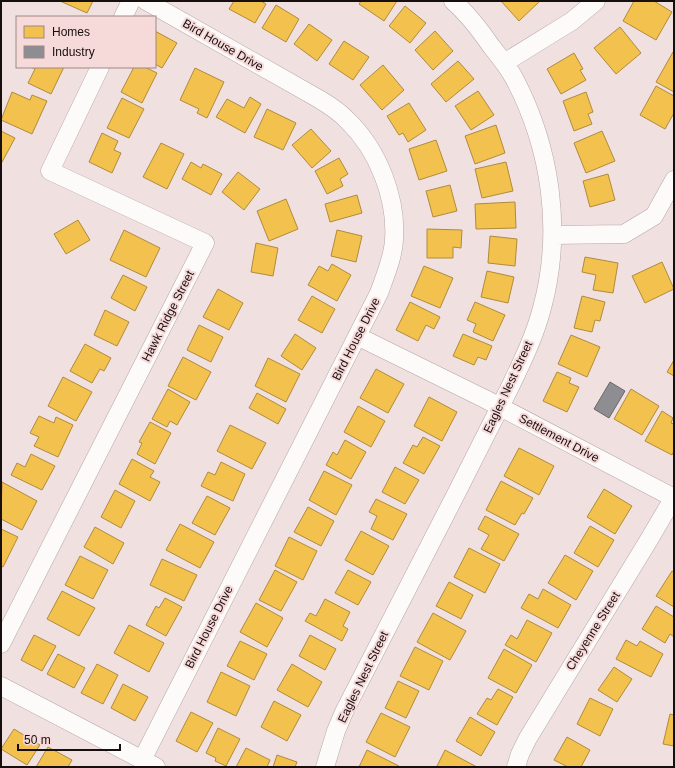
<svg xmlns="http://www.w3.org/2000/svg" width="675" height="768" font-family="Arial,sans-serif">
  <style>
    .homes { fill: #f2c14e; stroke: #b08b3b }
    .industry { fill: #8d8d92; stroke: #6a676a }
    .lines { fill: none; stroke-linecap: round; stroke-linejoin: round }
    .minor-casing { stroke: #b4a7a6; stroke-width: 19 }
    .minor { stroke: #fdfafa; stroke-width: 18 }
    .labels { text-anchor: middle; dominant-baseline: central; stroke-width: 4; stroke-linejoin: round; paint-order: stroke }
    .street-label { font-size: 12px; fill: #170e0e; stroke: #f6dad9 }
  </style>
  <rect width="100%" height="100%" fill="#f0e0df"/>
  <!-- homes -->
  <path class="homes" d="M60,1H93L87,13Z
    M234,1H261L266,4L255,23L229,9Z
    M361,1H397L384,21L359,4Z
    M501,1H540L519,21Z
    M634,1H654L672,12L656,40L623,21Z
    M276,5L299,19L286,42L262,28Z
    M405,6L426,23L410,43L389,26Z
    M309,24L332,40L317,61L294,44Z
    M620,27L641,53L616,74L594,48Z
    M155,31L177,43L162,68L155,64Z
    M435,31L453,51L433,70L415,50Z
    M344,41L369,57L353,80L329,64Z
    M673,52L674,53V92L656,82Z
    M574,53L583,69L580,70L586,80L561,94L547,69Z
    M458,61L474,79L446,102L431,84Z
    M383,65L404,90L382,110L360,85Z
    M31,67H64L51,94L28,83L35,69Z
    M134,67H145L157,73L142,103L121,92Z
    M195,68L224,82L207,118L197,113L199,109L180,100Z
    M656,86L674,96V113L665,129L640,115Z
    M478,91L494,115L471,130L455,106Z
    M12,92L30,100L32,95L47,101L32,134L1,120Z
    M586,92L593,112L588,114L592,124L574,131L563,101Z
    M250,97L261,104L245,133L216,117L227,99L244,108Z
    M122,98L144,109L129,138L107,128Z
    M409,103L426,130L408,142L403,133L399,135L387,116Z
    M267,109L296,123L283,150L254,137Z
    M496,125L505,153L475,164L465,136Z
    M311,129L331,151L312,168L292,145Z
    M1,131L15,138L1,164Z
    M602,131L615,161L586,173L574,143Z
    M102,133L118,141L114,150L121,153L112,173L89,162Z
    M436,140L447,171L419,180L409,149Z
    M161,143L184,154L167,189L143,177Z
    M339,158L348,174L340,179L343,186L327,194L315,171Z
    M191,162L201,168L203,164L222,174L211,195L182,179Z
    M506,162L513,191L482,198L475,169Z
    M238,172L260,189L244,210L222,192Z
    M608,174L615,200L590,207L583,181Z
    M450,185L457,211L433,217L426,191Z
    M357,195L362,213L330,222L325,204Z
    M286,199L298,229L269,241L257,211Z
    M515,202L516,228L476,229L475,204Z
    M78,220L90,240L66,254L54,234Z
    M427,229L462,230L461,248L453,247V258H427Z
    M124,230L160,248L146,277L110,260Z
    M337,230L362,236L356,262L331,256Z
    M490,236L517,239L515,266L488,263Z
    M256,243L278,248L273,276L251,272Z
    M585,257L618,263L613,293L593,290L596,275L582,272Z
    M662,262L674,289L645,303L632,276Z
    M332,264L351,275L337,301L308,285L319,266L328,271Z
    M424,266L453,278L440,308L411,296Z
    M487,271L514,277L508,303L481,297Z
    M123,275L147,287L135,311L111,298Z
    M218,289L243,303L229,330L203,317Z
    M312,296L335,309L322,333L298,320Z
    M582,296L605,302L600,321L595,320L592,332L574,328Z
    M410,302L440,317L434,329L426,325L418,341L396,330Z
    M475,302L505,315L493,341L473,332L476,324L467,320Z
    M105,310L129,322L117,346L94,335Z
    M199,325L223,337L211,362L187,350Z
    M295,334L316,348L302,370L281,356Z
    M463,334L492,346L486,360L478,357L474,365L453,356Z
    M571,335L600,347L587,377L558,364Z
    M85,344L111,358L104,371L100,369L92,383L70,371Z
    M183,357L211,372L196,400L168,386Z
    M268,358L300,374L286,402L255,386Z
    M674,360V376L667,372Z
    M376,369L404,384L388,413L360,398Z
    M557,372L571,378L569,383L579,387L567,412L543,401Z
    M63,377L92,392L76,421L48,406Z
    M168,389L190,402L177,425L170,421L167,427L152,419Z
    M631,389L659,406L642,435L614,419Z
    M257,393L286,409L278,424L249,408Z
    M429,397L457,412L442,441L414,426Z
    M358,406L385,421L371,447L344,432Z
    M662,411L673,418L671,423L674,424V451L672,455L645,441Z
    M39,416L54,423L56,417L73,425L58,457L34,446L39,437L30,433Z
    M150,422L171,433L155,464L137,454L142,443L139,442Z
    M230,425L266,443L252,469L217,451Z
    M423,437L440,446L424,474L403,463L413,445L417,447Z
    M345,440L366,452L351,479L326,465L333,452L337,455Z
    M519,448L554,466L539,495L504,476Z
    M31,454L55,466L42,490L11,475L17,463L25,467Z
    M132,459L154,471L150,477L160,482L150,501L119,484Z
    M221,462L245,474L233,501L201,486L208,472L215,475Z
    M395,467L419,480L405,504L382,492Z
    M324,471L352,485L336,515L309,500Z
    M501,481L533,498L524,514L522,513L515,525L486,510Z
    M2,482L37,501L22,530L1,519Z
    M604,489L632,506L615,534L587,517Z
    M115,490L135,501L121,528L101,517Z
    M207,496L230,508L215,535L192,523Z
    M376,499L407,514L393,540L371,529L377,516L369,512Z
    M308,507L334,521L321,546L294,532Z
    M485,516L519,534L504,561L481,549L489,535L478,529Z
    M180,524L214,542L200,568L166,550Z
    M590,526L614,540L598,567L574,553Z
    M95,527L124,543L113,564L84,547Z
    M1,529L18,537L3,567L1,566Z
    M361,531L389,546L373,575L345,560Z
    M289,537L317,551L303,580L275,566Z
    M469,548L500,564L485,593L454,577Z
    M565,555L593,571L576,600L548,583Z
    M80,556L108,570L93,599L65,585Z
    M162,559L197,575L184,601L150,585Z
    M275,570L297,582L281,611L259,600Z
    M348,570L371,582L358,605L335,593Z
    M672,571L674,572V607L656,596Z
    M449,582L473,595L461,619L436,606Z
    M543,589L571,605L558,628L521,608L529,594L538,599Z
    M62,591L95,608L79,636L47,619Z
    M165,598L182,607L166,636L146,625L156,606L159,608Z
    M325,599L350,612L343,626L348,629L342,641L305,621L310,613L316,616Z
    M256,603L283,618L267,647L240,632Z
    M656,606L674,617V637L670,634L665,643L642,629Z
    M433,613L466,631L450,660L417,642Z
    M527,620L552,633L536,662L505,645L511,635L517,639Z
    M129,625L164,643L149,672L114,653Z
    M34,635L56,646L42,671L21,660Z
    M310,635L336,649L325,670L299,656Z
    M626,640L637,646L640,641L663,654L651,677L616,659Z
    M240,641L267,654L254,680L227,666Z
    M415,647L443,661L429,690L400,676Z
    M504,649L532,665L516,693L488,678Z
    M58,654L85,668L74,688L47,674Z
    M97,664L118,675L103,704L81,693Z
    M292,664L322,682L308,707L277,690Z
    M614,667L632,679L617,702L598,690Z
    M221,672L250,686L236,716L207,702Z
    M398,681L419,691L406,718L385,708Z
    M123,684L148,697L135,721L111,708Z
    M498,689L513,697L497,725L477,714L487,698L491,700Z
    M590,698L613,709L600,736L577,724Z
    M274,701L301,715L287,741L261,727Z
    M191,712L213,723L197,752L176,741Z
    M381,713L410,727L395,757L366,742Z
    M670,714L674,715V746L663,744Z
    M470,717L495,732L481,756L456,741Z
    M218,728L240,739L226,766L215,761L216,758L206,753Z
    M14,729L40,745L27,765L1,749Z
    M567,737L590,750L581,767H568L554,760Z
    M48,747L72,760L68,767H36Z
    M246,748L270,760L267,767H236Z
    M367,750L399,766L398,767H359Z
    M445,750L477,767H439L437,766Z
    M277,755L297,762L295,767H273Z"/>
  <!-- industry -->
  <path class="industry" d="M610,382L625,391L609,418L594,409Z"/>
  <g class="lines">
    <defs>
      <path id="minor" d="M123,17L131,1
        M504,63L572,21L596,1
        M553,235L624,234L654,216L674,180
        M357,336L485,399L674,498
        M1,644L205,243L50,171L100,67
        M1,686L156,767
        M142,760L379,293C385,276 393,258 394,240C397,198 378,150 348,121C340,112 329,105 319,99L146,1
        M325,767L336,731L344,712C382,639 419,566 456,494C474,458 493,421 511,385C523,360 535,335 542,308C563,231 551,148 514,78C508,67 499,56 491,46C480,30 468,14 453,1
        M516,767L520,754L528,738L650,538L674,497"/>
    </defs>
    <!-- minor casing -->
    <use href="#minor" class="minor-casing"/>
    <!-- minor -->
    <use href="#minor" class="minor"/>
  </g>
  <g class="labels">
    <!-- street labels -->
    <g class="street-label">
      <text transform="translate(223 45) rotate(30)">Bird House Drive</text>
      <text transform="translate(168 316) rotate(-63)">Hawk Ridge Street</text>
      <text transform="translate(356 339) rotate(-63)">Bird House Drive</text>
      <text transform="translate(508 387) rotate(-65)">Eagles Nest Street</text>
      <text transform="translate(559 438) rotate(28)">Settlement Drive</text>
      <text transform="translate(209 627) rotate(-63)">Bird House Drive</text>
      <text transform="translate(593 631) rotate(-58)">Cheyenne Street</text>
      <text transform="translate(363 677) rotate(-64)">Eagles Nest Street</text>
    </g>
  </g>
  <!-- border -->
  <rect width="675" height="768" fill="none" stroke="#170e0e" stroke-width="4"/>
  <!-- legend -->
  <rect x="16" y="16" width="140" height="52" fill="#f6dad9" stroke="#9d8888"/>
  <rect x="24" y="26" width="20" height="12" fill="#f2c14e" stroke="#9d8888"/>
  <text x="52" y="36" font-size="12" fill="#170e0e">Homes</text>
  <rect x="24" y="46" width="20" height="12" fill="#8d8d92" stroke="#9d8888"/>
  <text x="52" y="56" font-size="12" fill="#170e0e">Industry</text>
  <!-- scale -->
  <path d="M18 744v6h102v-6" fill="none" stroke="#170e0e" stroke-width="2"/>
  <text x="24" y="744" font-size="12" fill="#170e0e" stroke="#f6dad9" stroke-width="3" paint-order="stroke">50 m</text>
</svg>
